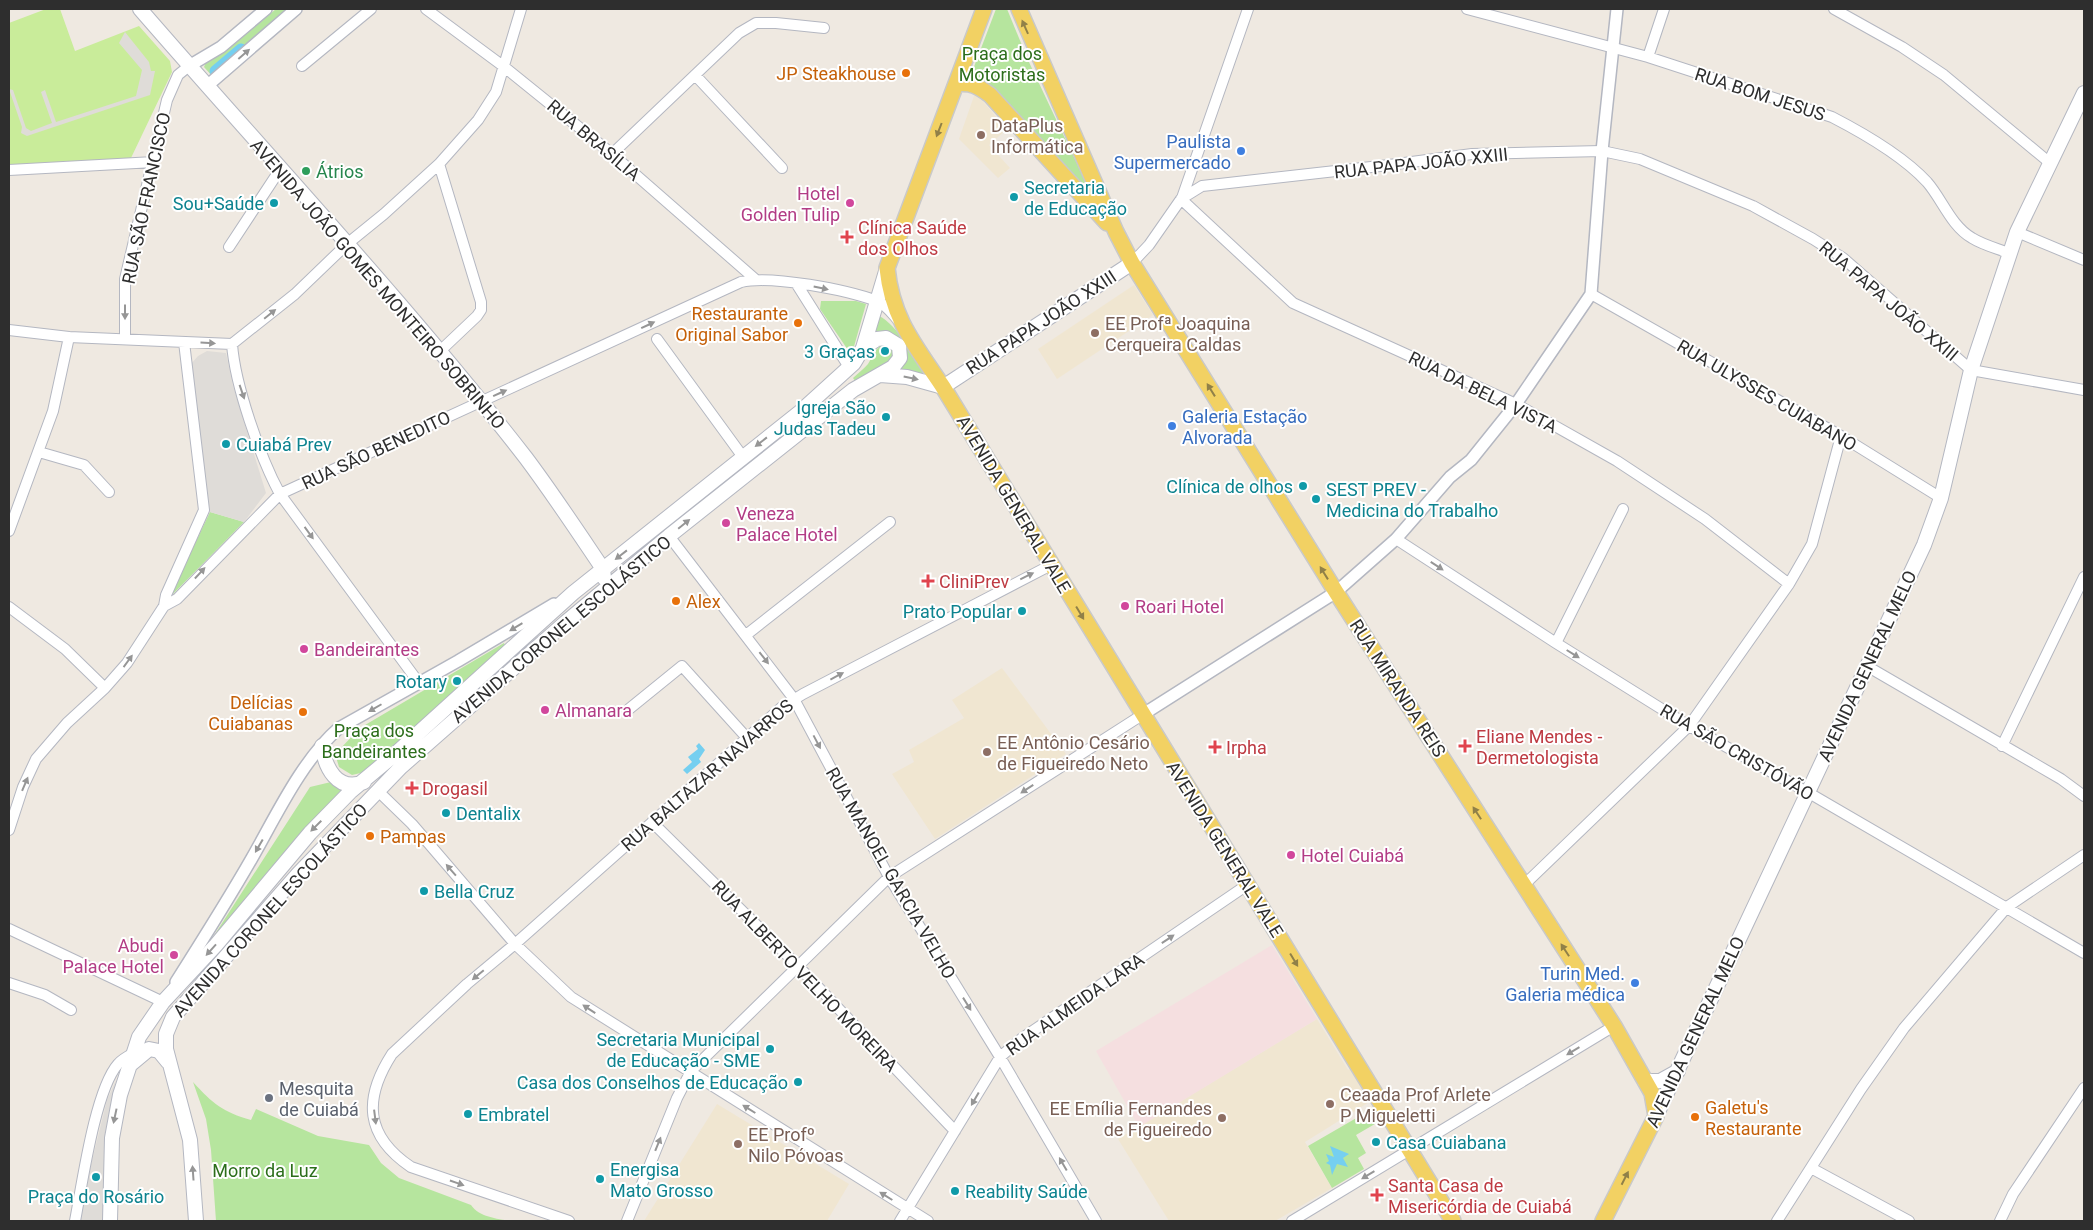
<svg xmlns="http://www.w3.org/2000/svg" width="2093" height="1230" font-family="Roboto,sans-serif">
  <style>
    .education { fill: #f0e6d1 }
    .medical { fill: #f5dfe0 }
    .green { fill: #b6e59e }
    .pitch { fill: #c9ec9a }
    .plaza { fill: #dfdcd8 }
    .water { fill: #75cff0 }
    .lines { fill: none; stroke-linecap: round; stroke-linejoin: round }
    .canal { stroke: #75cff0; stroke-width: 11 }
    .minor-casing { stroke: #b4b7c1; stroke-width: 12 }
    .tertiary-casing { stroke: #b4b7c1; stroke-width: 14 }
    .secondary-casing { stroke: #b4b7c1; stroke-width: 16 }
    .primary-casing { stroke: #c9c9c9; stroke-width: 18 }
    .minor { stroke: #fff; stroke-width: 10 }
    .tertiary { stroke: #fff; stroke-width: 11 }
    .secondary { stroke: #fff; stroke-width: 14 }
    .primary { stroke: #f2d163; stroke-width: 15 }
    .oneway { fill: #908048 }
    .oneway2 { fill: #969696 }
    .food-dot { fill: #e8710a; stroke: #fff; stroke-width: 2 }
    .education-dot { fill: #8d6e63; stroke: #fff; stroke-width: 2 }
    .shop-dot { fill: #3f7fe0; stroke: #fff; stroke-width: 2 }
    .leisure-dot { fill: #2e9e5b; stroke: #fff; stroke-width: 2 }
    .culture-dot { fill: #0f9aa8; stroke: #fff; stroke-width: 2 }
    .hotel-dot { fill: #d1479c; stroke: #fff; stroke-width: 2 }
    .health-dot { fill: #e0444e; stroke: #fff; stroke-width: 2 }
    .worship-dot { fill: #6b7280; stroke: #fff; stroke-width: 2 }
    .labels { text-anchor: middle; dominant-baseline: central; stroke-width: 4; stroke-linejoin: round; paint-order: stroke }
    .park-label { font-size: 18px; fill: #2c6e1b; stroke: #fff }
    .food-label { font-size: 18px; fill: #c56008; stroke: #fff; text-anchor: end }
    .street-label { font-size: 18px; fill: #2e2e2e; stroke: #fff }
    .education-label { font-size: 18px; fill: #785e54; stroke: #fff; text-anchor: start }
    .shop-label { font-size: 18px; fill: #366cbe; stroke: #fff; text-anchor: end }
    .leisure-label { font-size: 18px; fill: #27864d; stroke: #fff; text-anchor: start }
    .culture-label { font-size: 18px; fill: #0d838f; stroke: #fff; text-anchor: start }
    .hotel-label { font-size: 18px; fill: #b23c85; stroke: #fff; text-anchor: start }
    .health-label { font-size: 18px; fill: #be3a42; stroke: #fff; text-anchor: start }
    .worship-label { font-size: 18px; fill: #5b616d; stroke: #fff; text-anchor: start }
  </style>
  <rect width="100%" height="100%" fill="#efe9e1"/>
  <!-- education -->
  <path class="education" d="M974,96H978L1007,129L989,145L1010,168L998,178L959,139Z
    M1134,285L1153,315L1057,379L1038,349Z
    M1002,668L1066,754L935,839L892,774L914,762L909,750L964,718L952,700Z
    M1317,1019L1348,1070L1354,1066L1374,1099L1305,1142L1332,1188L1275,1221H1169L1118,1139Z
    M717,1104L849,1184L827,1221H644Z"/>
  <!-- medical -->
  <path class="medical" d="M1272,945L1317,1019L1139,1127L1096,1051Z"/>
  <!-- green -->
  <path class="green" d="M276,9H295L213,77L204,67L206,62L223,53Z
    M996,9H1007L1028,60L1088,187L1085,189L993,88L972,72Z
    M821,301H856L866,304L853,350H848L820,309Z
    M879,316C897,324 916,360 927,377L895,369L905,358L874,337Z
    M887,345L895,352L891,360L856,382L853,378C858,373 864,369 868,364C874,355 875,345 887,345Z
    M210,512L244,522L169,598Z
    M504,643L506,647L365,772L352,775L339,767L336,757L337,752L360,728Z
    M331,782L351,788L206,948L310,787Z
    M193,1082C213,1104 223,1112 251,1120L256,1109L318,1136L369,1145L381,1163L399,1178L471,1205C479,1217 498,1219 511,1221H216L211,1150L206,1119Z
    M1372,1109L1380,1121L1356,1135L1366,1153L1358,1158L1364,1169L1332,1188L1308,1146Z"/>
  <!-- pitch -->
  <path class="pitch" d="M46,9H60L75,51L139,26L170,61L172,72L131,158L9,167V23Z"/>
  <!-- plaza -->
  <path class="plaza" d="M125,32L149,62L151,71H155L150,95L27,136L21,133L22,127L9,89L13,90L26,128L31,131L52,123L41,92L45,90L56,122L136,96L142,70L119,43Z
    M207,351L226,353L233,386L266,493L244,522L210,512L190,365L198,356Z
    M116,1080L105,1133L104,1221H77L107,1100Z"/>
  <!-- water -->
  <path class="water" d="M699,743L705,750L699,759L701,762L687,774L683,770L692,762L688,757L698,749L696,746Z
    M1330,1146L1349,1154L1343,1158L1348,1167L1337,1164L1332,1175L1330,1165L1326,1163L1329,1161L1326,1154L1334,1157Z"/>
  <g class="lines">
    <!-- canal -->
    <path class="canal" d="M215,71L241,49"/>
    <defs>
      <path id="minor" d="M426,9L503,66L612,154L755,279
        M1467,9L1648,57L1832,117C1863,133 1903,156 1927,182C1942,199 1951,226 1972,238C1983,245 1999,249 2011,254
        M1834,9L1902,47L1944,75L2050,163
        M1648,57L1664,9
        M302,66L371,9
        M695,75L782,168
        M612,154L739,33L756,23H776L824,28
        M439,164L481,302V310L477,316L439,352
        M9,170L154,162
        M1182,198L1248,9
        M1181,199L1293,303L1516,404L1617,461L1705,519L1789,584
        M2017,232L2084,260
        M229,247L281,168
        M1132,263L1149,245L1181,199L1202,186L1389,165L1472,154L1602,151L1640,159L1753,206L1813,239L1843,258L1971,370L2084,390
        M796,283L849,367
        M1591,294L1841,436L1941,498
        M9,330L69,337L232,344L295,294L347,244L384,214L439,164L478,120L496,92L521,9
        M125,338V279L167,100L178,75L189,66
        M657,339L743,457
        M232,344C235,385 260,457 280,494L419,683
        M39,452L84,465L109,492
        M9,531L53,411L69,337
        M669,536L794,699L889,877L1000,1057L1096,1221
        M1396,539L1556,643L1689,726L1809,793L2084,953
        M164,606L166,595L204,510L184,342
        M9,607L65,649L105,688
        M746,635L890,522
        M1556,643L1623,509
        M1865,665L2061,779L2084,796
        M629,709L682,666L747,738
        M2002,746L2084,577
        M378,791L412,824L515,944L571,997L928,1221
        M652,822L798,966L955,1131
        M9,830L23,787L36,759L67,723L105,688L127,663L164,606L177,599L280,494L741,282C772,275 847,290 877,301C885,304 891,312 897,319
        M1524,885L1689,726L1789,584L1812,544L1841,436
        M9,929L163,1002
        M9,983L45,995L71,1010
        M1811,1168L1909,1221
        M75,1221C82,1185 95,1090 118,1064C122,1059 128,1056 134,1053
        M569,1221L411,1167C365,1136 363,1099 392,1054L467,984L515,944L782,707L803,694L1051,565
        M627,1221L677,1098L691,1071L889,877L1142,715
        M900,1221L1000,1057L1021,1039L1247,885
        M1292,1221L1614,1026
        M1777,1221L1861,1089L1904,1028L2007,907L2084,855
        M2000,1221L2013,1194L2084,1088"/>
      <path id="tertiary" d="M189,66L221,47L266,9
        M207,86L296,9
        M1142,715L1336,592L1396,539L1450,477L1471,460L1516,404L1591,294L1602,151L1617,9
        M176,982C202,941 228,900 252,858C276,816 302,760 339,728L458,661L554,604"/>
      <path id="secondary" d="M140,9C269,158 405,302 526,458C553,494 578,532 603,569L604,578
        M880,375L907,377L943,387L1132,263
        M322,746C325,767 337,793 364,782
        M131,1064L149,1049L159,1051L168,1062
        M1645,1081H1660L1678,1071
        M1656,1116L1924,545L1941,498L1971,370L2017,232L2084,93
        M110,1221L112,1138L120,1095L139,1037L163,1002L216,945L310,833L351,791L393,756L573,593L800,412L854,363L863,348L887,268
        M196,1221L190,1140L166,1049V1034L173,1017L298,874L401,767L566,622L669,536L853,390L893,367L900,358L899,346L886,338L877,339L863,348"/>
      <path id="primary" d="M984,9L887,268C892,319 915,345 943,387L1453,1221
        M1019,9L1116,232L1132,263L1336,592L1614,1026L1652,1093L1656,1116L1603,1221
        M956,84C971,82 978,86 990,95L1107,223"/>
    </defs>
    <!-- minor casing -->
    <use href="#minor" class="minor-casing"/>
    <!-- tertiary casing -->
    <use href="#tertiary" class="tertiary-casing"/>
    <!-- secondary casing -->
    <use href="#secondary" class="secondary-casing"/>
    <!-- primary casing -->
    <use href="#primary" class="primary-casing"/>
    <!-- minor -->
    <use href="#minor" class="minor"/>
    <!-- tertiary -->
    <use href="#tertiary" class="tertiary"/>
    <!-- secondary -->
    <use href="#secondary" class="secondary"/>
    <!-- primary -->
    <use href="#primary" class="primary"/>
  </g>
  <!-- one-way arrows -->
  <defs><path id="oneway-solid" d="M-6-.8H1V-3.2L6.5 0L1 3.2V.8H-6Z" transform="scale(1.25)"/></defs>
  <g class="oneway">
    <use href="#oneway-solid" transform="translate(1025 27) rotate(-114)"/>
    <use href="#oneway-solid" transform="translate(939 130) rotate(111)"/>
    <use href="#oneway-solid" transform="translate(1211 390) rotate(-122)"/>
    <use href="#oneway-solid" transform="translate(1324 573) rotate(-122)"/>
    <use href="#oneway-solid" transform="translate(1080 613) rotate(59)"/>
    <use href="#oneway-solid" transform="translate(1477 813) rotate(-123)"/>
    <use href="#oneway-solid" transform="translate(1565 950) rotate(-123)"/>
    <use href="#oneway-solid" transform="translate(1294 960) rotate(59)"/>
    <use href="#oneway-solid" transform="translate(1625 1178) rotate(-63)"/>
  </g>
  <g class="oneway2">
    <use href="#oneway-solid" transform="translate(244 54) rotate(-41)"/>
    <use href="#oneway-solid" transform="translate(821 288) rotate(12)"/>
    <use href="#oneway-solid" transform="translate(125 312) rotate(90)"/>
    <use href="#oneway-solid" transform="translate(270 314) rotate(-39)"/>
    <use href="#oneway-solid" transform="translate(648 325) rotate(-25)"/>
    <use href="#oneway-solid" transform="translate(208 343) rotate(3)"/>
    <use href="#oneway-solid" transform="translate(911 378) rotate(12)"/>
    <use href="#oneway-solid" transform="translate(242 392) rotate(71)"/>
    <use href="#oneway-solid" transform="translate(500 393) rotate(-24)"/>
    <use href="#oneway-solid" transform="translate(761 442) rotate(142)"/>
    <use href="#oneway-solid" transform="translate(684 524) rotate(-39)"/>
    <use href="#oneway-solid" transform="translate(309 533) rotate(54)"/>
    <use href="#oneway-solid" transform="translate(621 555) rotate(142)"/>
    <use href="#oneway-solid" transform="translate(1437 566) rotate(33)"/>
    <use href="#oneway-solid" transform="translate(200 573) rotate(-47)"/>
    <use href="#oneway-solid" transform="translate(1027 576) rotate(-26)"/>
    <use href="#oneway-solid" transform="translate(516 627) rotate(149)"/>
    <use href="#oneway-solid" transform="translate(1573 654) rotate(32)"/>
    <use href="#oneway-solid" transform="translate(764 658) rotate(52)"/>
    <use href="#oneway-solid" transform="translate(128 661) rotate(-54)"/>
    <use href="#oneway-solid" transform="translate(837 676) rotate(-28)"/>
    <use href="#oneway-solid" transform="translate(375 708) rotate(150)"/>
    <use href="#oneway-solid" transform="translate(817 742) rotate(62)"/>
    <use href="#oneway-solid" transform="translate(25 784) rotate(-67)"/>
    <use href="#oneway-solid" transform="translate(1027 789) rotate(147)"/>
    <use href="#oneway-solid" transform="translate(316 826) rotate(135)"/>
    <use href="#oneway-solid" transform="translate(259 846) rotate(120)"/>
    <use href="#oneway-solid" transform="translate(451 870) rotate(-131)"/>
    <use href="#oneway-solid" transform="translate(1168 939) rotate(-34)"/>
    <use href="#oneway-solid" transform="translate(211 950) rotate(132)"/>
    <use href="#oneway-solid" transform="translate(478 975) rotate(140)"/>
    <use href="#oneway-solid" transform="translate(967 1004) rotate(58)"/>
    <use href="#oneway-solid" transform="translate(589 1009) rotate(-147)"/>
    <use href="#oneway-solid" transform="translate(1573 1051) rotate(149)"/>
    <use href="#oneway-solid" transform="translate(975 1099) rotate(120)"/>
    <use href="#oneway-solid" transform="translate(749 1109) rotate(-148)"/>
    <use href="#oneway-solid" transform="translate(115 1116) rotate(102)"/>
    <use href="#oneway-solid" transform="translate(375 1117) rotate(83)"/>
    <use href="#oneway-solid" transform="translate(658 1144) rotate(-68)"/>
    <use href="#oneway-solid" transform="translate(1063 1164) rotate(-120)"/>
    <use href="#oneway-solid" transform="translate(193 1173) rotate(-94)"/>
    <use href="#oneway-solid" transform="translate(1368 1175) rotate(149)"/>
    <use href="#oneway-solid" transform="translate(457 1183) rotate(19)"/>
    <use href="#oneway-solid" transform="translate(886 1196) rotate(-148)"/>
  </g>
  <!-- markers -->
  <g class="food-dot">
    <circle cx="906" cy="73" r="5"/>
    <circle cx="798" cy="323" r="5"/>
    <circle cx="676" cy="601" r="5"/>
    <circle cx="303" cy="712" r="5"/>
    <circle cx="370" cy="836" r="5"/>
    <circle cx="1695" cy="1117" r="5"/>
  </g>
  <g class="education-dot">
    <circle cx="981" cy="135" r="5"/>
    <circle cx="1095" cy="333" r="5"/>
    <circle cx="987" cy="752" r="5"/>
    <circle cx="1330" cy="1104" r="5"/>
    <circle cx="1222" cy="1118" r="5"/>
    <circle cx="738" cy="1144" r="5"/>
  </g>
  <g class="shop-dot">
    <circle cx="1241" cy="151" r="5"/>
    <circle cx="1172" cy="426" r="5"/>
    <circle cx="1635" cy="983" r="5"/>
  </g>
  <circle class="leisure-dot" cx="306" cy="171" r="5"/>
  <g class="culture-dot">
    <circle cx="1014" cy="197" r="5"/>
    <circle cx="274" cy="203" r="5"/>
    <circle cx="885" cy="351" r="5"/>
    <circle cx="886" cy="417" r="5"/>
    <circle cx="226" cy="444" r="5"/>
    <circle cx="1303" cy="486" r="5"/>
    <circle cx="1316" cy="499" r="5"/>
    <circle cx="1022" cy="611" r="5"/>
    <circle cx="457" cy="681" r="5"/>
    <circle cx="446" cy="813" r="5"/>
    <circle cx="424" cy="891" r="5"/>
    <circle cx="770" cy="1049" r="5"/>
    <circle cx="798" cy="1082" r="5"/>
    <circle cx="468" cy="1114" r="5"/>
    <circle cx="1376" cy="1142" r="5"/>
    <circle cx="96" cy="1177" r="5"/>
    <circle cx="600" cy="1179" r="5"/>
    <circle cx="955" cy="1191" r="5"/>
  </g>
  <g class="hotel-dot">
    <circle cx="850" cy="203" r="5"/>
    <circle cx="726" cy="523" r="5"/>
    <circle cx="1125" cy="606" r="5"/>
    <circle cx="304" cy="649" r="5"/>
    <circle cx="545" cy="710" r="5"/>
    <circle cx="1291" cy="855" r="5"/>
    <circle cx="174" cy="955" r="5"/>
  </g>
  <g class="health-dot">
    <path d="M844.5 229.5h5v5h5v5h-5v5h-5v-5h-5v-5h5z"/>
    <path d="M925.5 573.5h5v5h5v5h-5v5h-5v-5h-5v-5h5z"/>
    <path d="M1462.5 738.5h5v5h5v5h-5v5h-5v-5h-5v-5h5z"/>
    <path d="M1212.5 739.5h5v5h5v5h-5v5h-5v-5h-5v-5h5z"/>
    <path d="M409.5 780.5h5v5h5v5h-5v5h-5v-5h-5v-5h5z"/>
    <path d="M1374.5 1187.5h5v5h5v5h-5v5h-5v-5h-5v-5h5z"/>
  </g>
  <circle class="worship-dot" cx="269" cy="1098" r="5"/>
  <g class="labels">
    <!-- park labels -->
    <g class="park-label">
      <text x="1002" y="53">Praça dos<tspan x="1002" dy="21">Motoristas</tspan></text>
      <text x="374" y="730">Praça dos<tspan x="374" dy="21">Bandeirantes</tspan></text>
      <text x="265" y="1170">Morro da Luz</text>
    </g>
    <!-- food labels -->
    <g class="food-label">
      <text x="896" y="73">JP Steakhouse</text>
      <text x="788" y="313">Restaurante<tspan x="788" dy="21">Original Sabor</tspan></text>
      <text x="686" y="601" text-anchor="start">Alex</text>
      <text x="293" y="702">Delícias<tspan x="293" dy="21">Cuiabanas</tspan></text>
      <text x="380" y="836" text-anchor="start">Pampas</text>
      <text x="1705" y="1107" text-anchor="start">Galetu's<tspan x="1705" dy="21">Restaurante</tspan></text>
    </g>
    <!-- street labels -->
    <g class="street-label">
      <text transform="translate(1760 94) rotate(18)">RUA BOM JESUS</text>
      <text transform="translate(594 140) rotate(40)">RUA BRASÍLIA</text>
      <text transform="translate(1421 163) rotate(-6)">RUA PAPA JOÃO XXIII</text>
      <text transform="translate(146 198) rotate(-78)">RUA SÃO FRANCISCO</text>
      <text transform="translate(378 284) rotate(49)">AVENIDA JOÃO GOMES MONTEIRO SOBRINHO</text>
      <text transform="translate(1889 301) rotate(40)">RUA PAPA JOÃO XXIII</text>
      <text transform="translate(1041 322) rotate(-33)">RUA PAPA JOÃO XXIII</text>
      <text transform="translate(1483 392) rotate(26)">RUA DA BELA VISTA</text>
      <text transform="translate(1767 395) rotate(30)">RUA ULYSSES CUIABANO</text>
      <text transform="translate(376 450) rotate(-25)">RUA SÃO BENEDITO</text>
      <text transform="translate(1014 504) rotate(59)">AVENIDA GENERAL VALE</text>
      <text transform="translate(561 629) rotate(-40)">AVENIDA CORONEL ESCOLÁSTICO</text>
      <text transform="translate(1867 666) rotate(-65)">AVENIDA GENERAL MELO</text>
      <text transform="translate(1398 688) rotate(57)">RUA MIRANDA REIS</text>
      <text transform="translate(1737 752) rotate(30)">RUA SÃO CRISTÓVÃO</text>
      <text transform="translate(707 775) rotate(-41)">RUA BALTAZAR NAVARROS</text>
      <text transform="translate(1225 849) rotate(58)">AVENIDA GENERAL VALE</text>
      <text transform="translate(891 873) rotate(60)">RUA MANOEL GARCIA VELHO</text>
      <text transform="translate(270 910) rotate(-48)">AVENIDA CORONEL ESCOLÁSTICO</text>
      <text transform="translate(805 976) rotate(46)">RUA ALBERTO VELHO MOREIRA</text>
      <text transform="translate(1075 1004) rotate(-35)">RUA ALMEIDA LARA</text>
      <text transform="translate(1695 1032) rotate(-65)">AVENIDA GENERAL MELO</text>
    </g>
    <!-- education labels -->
    <g class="education-label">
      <text x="991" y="125">DataPlus<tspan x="991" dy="21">Informática</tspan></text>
      <text x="1105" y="323">EE Profª Joaquina<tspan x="1105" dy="21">Cerqueira Caldas</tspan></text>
      <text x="997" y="742">EE Antônio Cesário<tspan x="997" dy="21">de Figueiredo Neto</tspan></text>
      <text x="1340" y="1094">Ceaada Prof Arlete<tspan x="1340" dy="21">P Migueletti</tspan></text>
      <text x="1212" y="1108" text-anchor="end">EE Emília Fernandes<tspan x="1212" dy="21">de Figueiredo</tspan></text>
      <text x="748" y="1134">EE Profº<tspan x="748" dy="21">Nilo Póvoas</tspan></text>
    </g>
    <!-- shop labels -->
    <g class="shop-label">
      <text x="1231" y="141">Paulista<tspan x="1231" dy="21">Supermercado</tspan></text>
      <text x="1182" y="416" text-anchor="start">Galeria Estação<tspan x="1182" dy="21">Alvorada</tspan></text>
      <text x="1625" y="973">Turin Med.<tspan x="1625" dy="21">Galeria médica</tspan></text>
    </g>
    <!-- leisure labels -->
    <g class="leisure-label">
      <text x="316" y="171">Átrios</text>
    </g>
    <!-- culture labels -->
    <g class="culture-label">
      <text x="1024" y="187">Secretaria<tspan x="1024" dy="21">de Educação</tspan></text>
      <text x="264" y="203" text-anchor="end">Sou+Saúde</text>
      <text x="875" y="351" text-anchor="end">3 Graças</text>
      <text x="876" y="407" text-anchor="end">Igreja São<tspan x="876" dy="21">Judas Tadeu</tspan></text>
      <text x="236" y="444">Cuiabá Prev</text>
      <text x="1293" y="486" text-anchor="end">Clínica de olhos</text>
      <text x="1326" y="489">SEST PREV -<tspan x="1326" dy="21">Medicina do Trabalho</tspan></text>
      <text x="1012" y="611" text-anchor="end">Prato Popular</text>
      <text x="447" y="681" text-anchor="end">Rotary</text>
      <text x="456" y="813">Dentalix</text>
      <text x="434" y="891">Bella Cruz</text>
      <text x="760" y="1039" text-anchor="end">Secretaria Municipal<tspan x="760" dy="21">de Educação - SME</tspan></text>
      <text x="788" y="1082" text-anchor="end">Casa dos Conselhos de Educação</text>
      <text x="478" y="1114">Embratel</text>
      <text x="1386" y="1142">Casa Cuiabana</text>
      <text x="610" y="1169">Energisa<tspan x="610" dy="21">Mato Grosso</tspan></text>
      <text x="965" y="1191">Reability Saúde</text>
      <text x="96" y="1196" text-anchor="middle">Praça do Rosário</text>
    </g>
    <!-- hotel labels -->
    <g class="hotel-label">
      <text x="840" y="193" text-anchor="end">Hotel<tspan x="840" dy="21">Golden Tulip</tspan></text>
      <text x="736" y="513">Veneza<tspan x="736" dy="21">Palace Hotel</tspan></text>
      <text x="1135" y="606">Roari Hotel</text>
      <text x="314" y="649">Bandeirantes</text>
      <text x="555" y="710">Almanara</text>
      <text x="1301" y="855">Hotel Cuiabá</text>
      <text x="164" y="945" text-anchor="end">Abudi<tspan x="164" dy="21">Palace Hotel</tspan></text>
    </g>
    <!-- health labels -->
    <g class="health-label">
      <text x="858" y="227">Clínica Saúde<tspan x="858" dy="21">dos Olhos</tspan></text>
      <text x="939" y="581">CliniPrev</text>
      <text x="1476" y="736">Eliane Mendes -<tspan x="1476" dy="21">Dermetologista</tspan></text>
      <text x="1226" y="747">Irpha</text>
      <text x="422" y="788">Drogasil</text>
      <text x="1388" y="1185">Santa Casa de<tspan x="1388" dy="21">Misericórdia de Cuiabá</tspan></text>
    </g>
    <!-- worship labels -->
    <g class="worship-label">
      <text x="279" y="1088">Mesquita<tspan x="279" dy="21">de Cuiabá</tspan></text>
    </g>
  </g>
  <!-- border -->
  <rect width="2093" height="1230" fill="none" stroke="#2e2e2e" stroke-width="20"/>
</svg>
